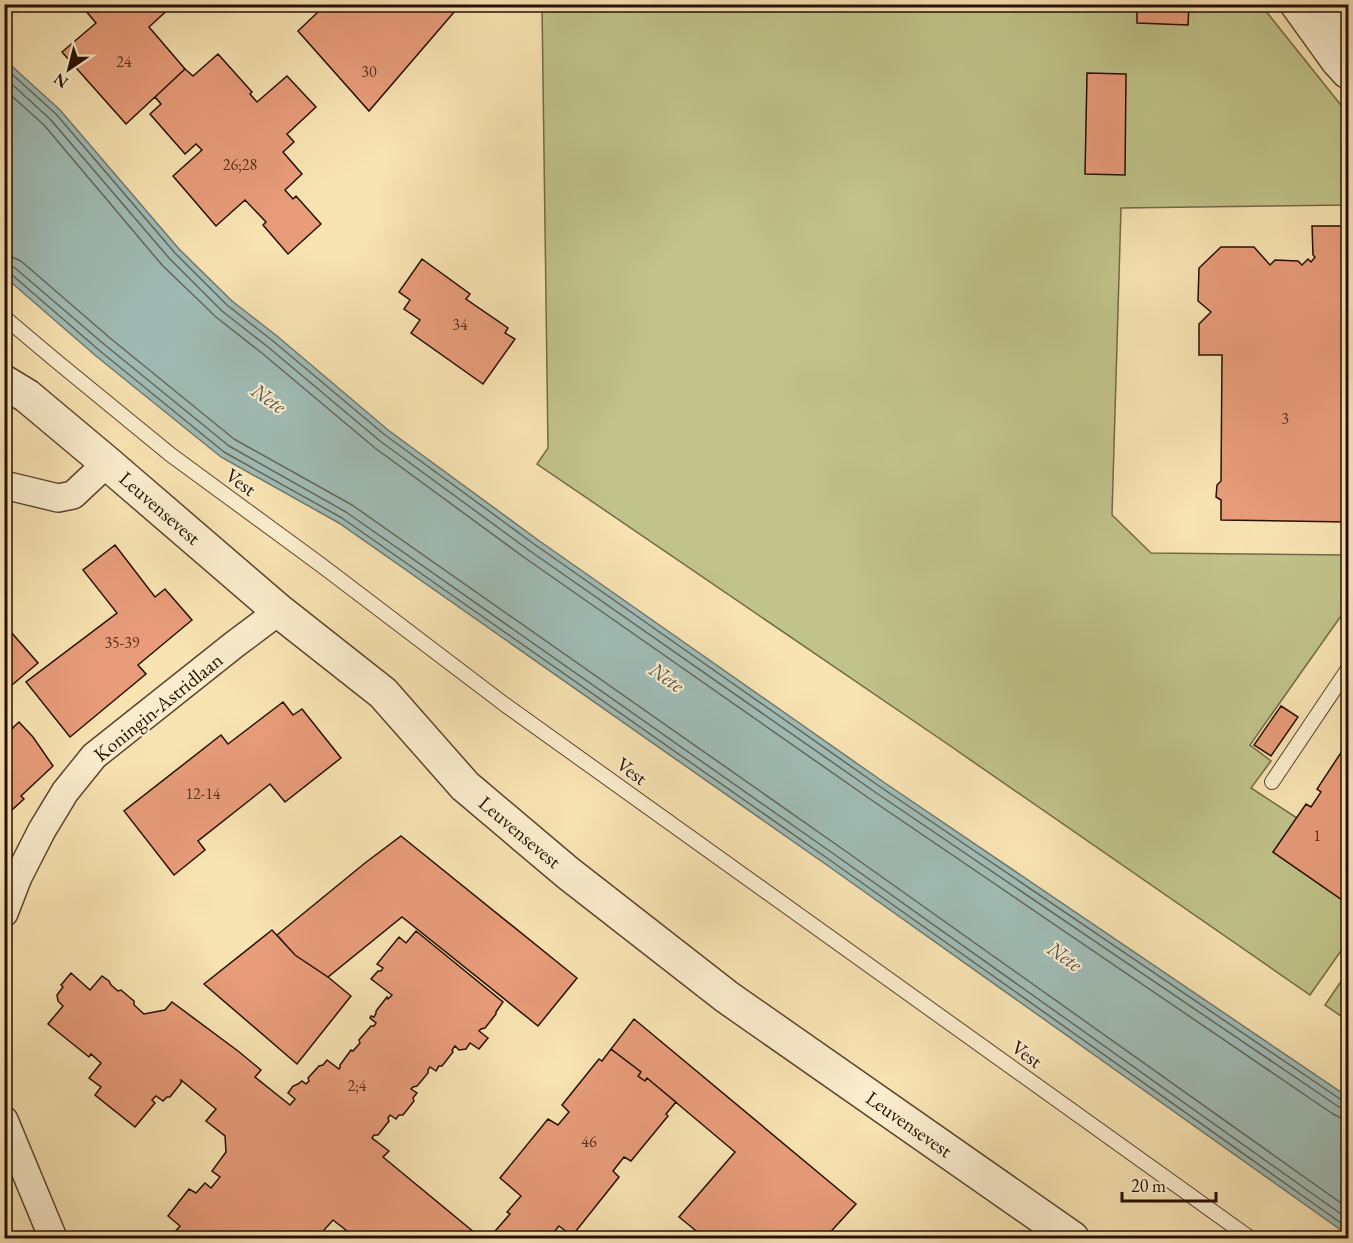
<svg xmlns="http://www.w3.org/2000/svg" width="1353" height="1243" font-family="'EB Garamond',serif">
  <style>
    .green { fill: #c0c38a; stroke: #746946; stroke-width: 1.5 }
    .water { fill: #a0bcb6; stroke: #70776e; stroke-width: 1.5 }
    .lines { fill: none; stroke-linecap: round; stroke-linejoin: round }
    .shore { stroke: #64665c; stroke-width: 1.5 }
    .building { fill: #e89c7a; stroke: #270f02; stroke-width: 1.5 }
    .service-casing { stroke: #5b442e; stroke-width: 16 }
    .minor-casing { stroke: #5b442e; stroke-width: 30 }
    .tertiary-casing { stroke: #5b442e; stroke-width: 36 }
    .service { stroke: #faedcd; stroke-width: 14 }
    .minor { stroke: #faedcd; stroke-width: 27 }
    .tertiary { stroke: #faedcd; stroke-width: 33 }
    .labels { text-anchor: middle; dominant-baseline: central; stroke-width: 4.5; stroke-linejoin: round; paint-order: stroke }
    .number-label { font-size: 16px; fill: #573220 }
    .street-label { font-size: 20px; fill: #270f02; stroke: #faedcd }
    .water-label { font-size: 21px; font-style: italic; fill: #57544a; stroke: #faedcd }
  </style>
  <rect width="100%" height="100%" fill="#f8e3b2"/>
  <filter id="stains"><feTurbulence type="fractalNoise" baseFrequency=".00333" numOctaves="4"/><feColorMatrix values="0 0 0 0 .2 0 0 0 0 .09 0 0 0 0 .02 0 0 0 .5 -.17"/></filter>
  <radialGradient id="worn" r=".72"><stop offset=".6" stop-color="#630" stop-opacity="0"/><stop offset="1" stop-color="#630" stop-opacity=".3"/></radialGradient>
  <!-- green -->
  <path class="green" d="M542,5H1261L1348,114V205L1121,208L1112,515L1151,553L1348,555V606L1250,745L1271,761L1251,788L1297,818L1273,852L1348,904V941L1310,995L946,743L537,464L548,448Z
    M1348,971V1021L1325,1005Z"/>
  <!-- water -->
  <path class="water" d="M4,59L60,110L179,249L232,301L277,336L388,430L538,540L882,781L1348,1097V1235L831,868L339,523L221,457L96,356L5,277Z"/>
  <g class="lines">
    <!-- shore -->
    <path class="shore" d="M4,67L56,114L175,253L227,305L273,341L385,435L534,544L879,786L1343,1101L1348,1102
      M4,77L50,119L169,258L222,311L268,347L380,441L530,551L875,792L1339,1107L1348,1109
      M4,89L44,125L162,265L216,317L263,354L375,448L525,558L870,799L1333,1114L1341,1118H1348
      M4,256L12,257L21,261L110,338L234,439L352,505L844,850L1348,1208
      M4,265L10,266L15,268L105,345L229,446L346,512L838,857L1348,1219
      M4,273L11,274L100,351L224,452L342,518L834,863L1348,1228"/>
  </g>
  <!-- building -->
  <path class="building" d="M80,4H174L149,27L185,69L126,124L62,52L96,23Z
    M312,4L327,5L461,4L369,111L298,31L318,12Z
    M1137,4H1189L1188,25L1137,23Z
    M218,54L252,92L250,94L257,102L287,76L316,107L287,134L294,142L283,152L302,174L285,190L293,199L296,196L321,224L288,254L263,225L266,222L245,200L216,226L173,176L202,150L196,144L185,154L150,114L161,104L155,97L185,69L193,76Z
    M1087,73L1126,74L1125,175L1085,174Z
    M1312,226H1348V522L1221,520V500L1216,497L1217,485L1221,481L1222,355H1199V324L1211,312L1198,301L1199,268L1221,247H1254L1270,265L1275,260L1298,261L1302,265L1308,259L1311,262L1315,257L1313,255Z
    M422,259L470,294L466,299L508,328L505,333L515,339L483,384L411,333L420,320L404,309L410,300L399,292Z
    M115,545L155,597L165,589L192,620L138,665L146,674L70,737L26,682L117,613L83,570Z
    M11,632L38,663L12,685L4,675V638Z
    M283,702L293,715L302,709L341,758L285,802L270,784L198,841L205,850L174,875L124,811L221,735L228,744Z
    M1281,706L1298,717L1271,756L1254,745Z
    M6,721L13,728L4,736V722Z
    M19,722L33,737L53,766L21,796L24,799L4,817V736Z
    M1348,742V904L1273,852L1306,804L1311,807L1321,792L1317,789Z
    M401,836L577,978L538,1026L402,917L328,977L295,955L277,935L365,863Z
    M272,930L295,955L328,977L351,996L297,1064L204,984Z
    M416,931L503,1002L496,1012V1014L485,1028L481,1029L479,1031L488,1038L479,1049L470,1043L466,1049L459,1050L455,1046L452,1050L453,1052L442,1066H439L436,1071L430,1067L428,1070V1073L417,1086L413,1087L411,1089L417,1093L413,1098L414,1101L403,1115H399L396,1119L390,1115L388,1118L389,1121L378,1135H374L372,1138L389,1151L383,1157L481,1238H356L333,1220L317,1238H170L180,1226L168,1216L189,1189L196,1193L205,1183L211,1188L220,1177L212,1171L226,1152L225,1136L206,1121L216,1109L181,1080V1083L170,1097H167L163,1101L156,1096L152,1100L155,1103L135,1127L95,1095L101,1087L89,1078L101,1063L91,1054L89,1057L48,1024L63,1006L58,1001L57,995L63,987L61,985L71,973L90,990L102,976L109,981L111,985L118,991L121,990L134,1001V1005L144,1014L165,1010L172,1002L238,1051L261,1070L255,1077L290,1105L295,1099L288,1093L293,1086L298,1084L302,1081L306,1084L309,1081L308,1078L319,1066L323,1065L327,1060L339,1069L340,1067V1065L351,1050L353,1051L360,1043L359,1040L371,1026H374L376,1023L370,1018L371,1016L374,1017L376,1013V1011L387,997L388,999L392,995L371,979L378,971H381L383,968L377,964L399,937L406,943Z
    M634,1019L856,1204L825,1238H705L679,1217L735,1152L647,1078L645,1081L638,1076L641,1072L611,1049Z
    M611,1049L641,1072L638,1076L645,1081L647,1078L676,1102L666,1114L668,1116L631,1161L624,1157L613,1171L619,1177L572,1236L559,1226L549,1238H489L510,1214L507,1212L521,1196L500,1178L548,1119L558,1125L569,1112L562,1105L599,1059L602,1061Z
    M4,1218L11,1234L4,1236Z"/>
  <g class="lines">
    <defs>
      <path id="service" d="M4,317L55,360L171,455L321,565L504,704L1250,1238
        M1272,782L1348,669"/>
      <path id="minor" d="M4,485L58,498L73,495L107,463
        M4,913L18,877L42,830L65,792L94,756L235,644L279,611
        M4,1120L53,1238"/>
      <path id="tertiary" d="M1297,4L1338,61L1348,72
        M1330,4L1348,36
        M4,382L27,396L107,463L279,611L383,693L465,786L568,873L727,997L1072,1238"/>
    </defs>
    <!-- service casing -->
    <use href="#service" class="service-casing"/>
    <!-- minor casing -->
    <use href="#minor" class="minor-casing"/>
    <!-- tertiary casing -->
    <use href="#tertiary" class="tertiary-casing"/>
    <!-- service -->
    <use href="#service" class="service"/>
    <!-- minor -->
    <use href="#minor" class="minor"/>
    <!-- tertiary -->
    <use href="#tertiary" class="tertiary"/>
  </g>
  <g class="labels">
    <!-- number labels -->
    <g class="number-label">
      <text x="124" y="61">24</text>
      <text x="369" y="71">30</text>
      <text x="240" y="164">26;28</text>
      <text x="460" y="324">34</text>
      <text x="1285" y="418">3</text>
      <text x="122" y="642">35-39</text>
      <text x="203" y="793">12-14</text>
      <text x="1317" y="835">1</text>
      <text x="357" y="1085">2;4</text>
      <text x="589" y="1141">46</text>
    </g>
    <!-- street labels -->
    <g class="street-label">
      <text transform="translate(241 482) rotate(36)">Vest</text>
      <text transform="translate(160 508) rotate(41)">Leuvensevest</text>
      <text transform="translate(158 707) rotate(-39)">Koningin-Astridlaan</text>
      <text transform="translate(632 771) rotate(36)">Vest</text>
      <text transform="translate(520 832) rotate(40)">Leuvensevest</text>
      <text transform="translate(1027 1054) rotate(36)">Vest</text>
      <text transform="translate(909 1124) rotate(35)">Leuvensevest</text>
    </g>
    <!-- water labels -->
    <g class="water-label">
      <text transform="translate(269 398) rotate(35)">Nete</text>
      <text transform="translate(667 677) rotate(35)">Nete</text>
      <text transform="translate(1065 956) rotate(35)">Nete</text>
    </g>
  </g>
  <!-- margin -->
  <rect width="1353" height="1243" fill="none" stroke="#f8e3b2" stroke-width="24"/>
  <rect x="6" y="6" width="1341" height="1231" fill="none" stroke="#270f02" stroke-width="3"/>
  <rect x="12" y="12" width="1329" height="1219" fill="none" stroke="#270f02" stroke-width="1.5"/>
  <!-- north arrow -->
  <g transform="translate(69 69) rotate(215)" stroke="#faedcd" stroke-width="4.5" paint-order="stroke">
  <path d="M0-4.5L10 22L0 15L-10 22Z" fill="#270f02"/>
  <text y="-9" font-size="16" font-weight="bold" text-anchor="middle" fill="#270f02">N</text>
  </g>
  <!-- scale -->
  <path d="M1122 1192v9h94v-9" fill="none" stroke="#270f02" stroke-width="3"/>
  <text x="1131" y="1192" font-size="18" fill="#270f02" stroke="#faedcd" stroke-width="4.5" paint-order="stroke">20 m</text>
  <rect width="100%" height="100%" filter="url(#stains)"/>
  <rect width="100%" height="100%" fill="url(#worn)"/>
</svg>
